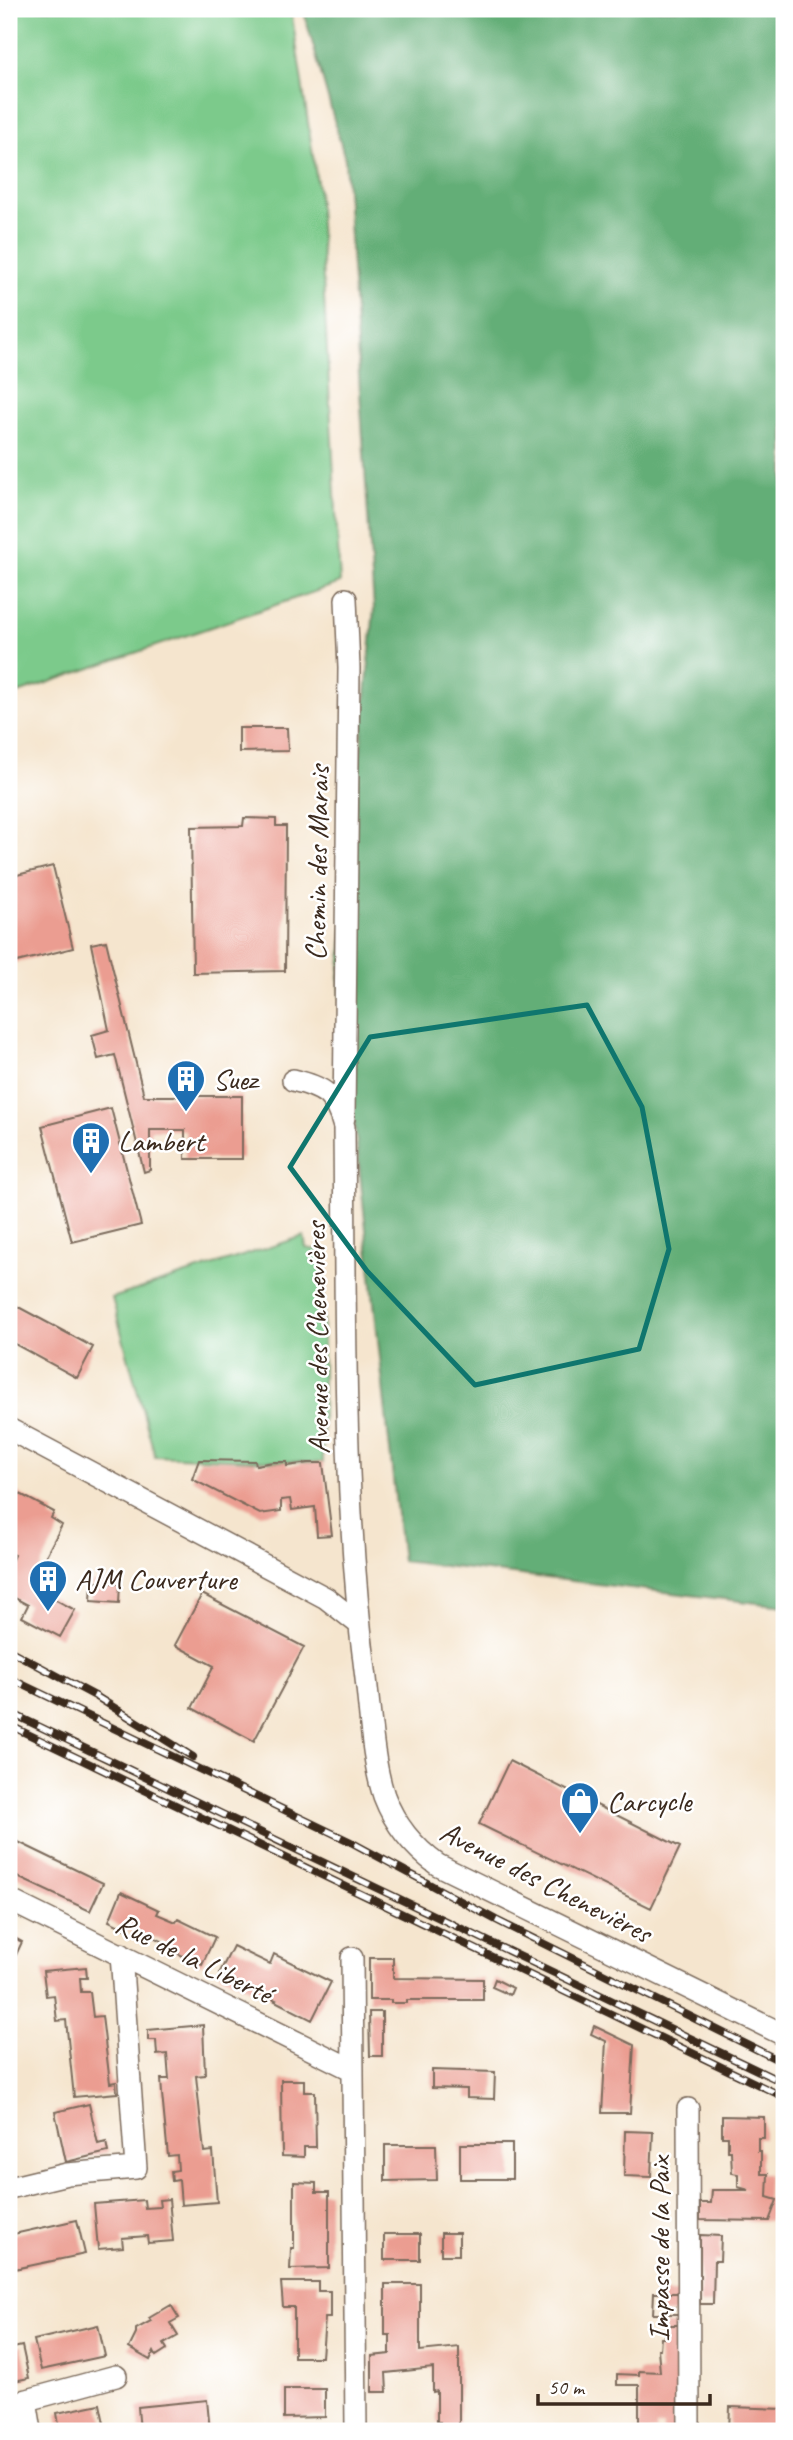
<svg xmlns="http://www.w3.org/2000/svg" width="793" height="2440" font-family="Caveat,sans-serif">
  <style>
    .green { fill: #7bca8b; stroke: #5b7a54; stroke-width: 2 }
    .forest { fill: #64ae77; stroke: #506c4a; stroke-width: 2 }
    .building { fill: #eb9d91 }
    .lines { fill: none; stroke-linecap: round; stroke-linejoin: round }
    .minor-casing { stroke: #7c6b5c; stroke-width: 24 }
    .minor { stroke: #fff; stroke-width: 21 }
    .rail-casing { stroke: #3b2a1e; stroke-width: 8 }
    .rail { stroke: #fff; stroke-width: 5; stroke-dasharray: 16; stroke-linecap: butt }
    .marked { fill: none; stroke: #0f766e; stroke-width: 5; stroke-linejoin: round }
    .labels { text-anchor: middle; dominant-baseline: central; stroke-width: 5; stroke-linejoin: round; paint-order: stroke }
    .street-label { font-size: 30px; fill: #3b2a1e; stroke: #fff }
    .poi-label { font-size: 30px; fill: #3b2a1e; stroke: #fff; text-anchor: start }
  </style>
  <rect width="100%" height="100%" fill="#fff"/>
  <filter id="ink" filterUnits="userSpaceOnUse"><feTurbulence type="fractalNoise" baseFrequency=".0143" numOctaves="2"/><feDisplacementMap in="SourceGraphic" scale="14" xChannelSelector="R" yChannelSelector="G"/><feConvolveMatrix kernelMatrix="1 2 1 2 8 2 1 2 1" color-interpolation-filters="sRGB"/></filter>
  <filter id="wash" filterUnits="userSpaceOnUse"><feTurbulence type="fractalNoise" baseFrequency=".00686" numOctaves="4" result="noise"/><feDisplacementMap in="SourceGraphic" scale="28" xChannelSelector="R" yChannelSelector="G"/><feGaussianBlur stdDeviation="1.57" result="paint"/><feColorMatrix in="noise" values="0 0 0 0 0 0 0 0 0 0 0 0 0 0 0 0 0 1.4 0 .05"/><feComposite in="paint" operator="in"/></filter>
  <g filter="url(#wash)">
    <rect width="100%" height="100%" fill="#f5e5ce"/>
    <!-- green -->
    <path class="green" d="M9,9H291L318,189L340,583L9,696Z
      M304,1236L306,1248L323,1251V1463L155,1456L112,1298Z"/>
    <!-- forest -->
    <path class="forest" d="M303,9H784V1606L402,1561L339,980L374,609L345,159Z"/>
    <g id="blocks">
      <!-- building -->
      <path class="building" d="M239,728H287L288,751L239,752Z
        M244,818L276,819V826H286L285,971L193,973L191,827L243,826Z
        M53,866L73,948L9,964V877Z
        M106,941L144,1096H242V1159H185V1130H150V1170L144,1172L115,1055L98,1059L92,1035L109,1030L91,944Z
        M111,1108L141,1225L72,1242L42,1126Z
        M9,1302L93,1347L77,1378L9,1341Z
        M199,1460L255,1461L256,1465L273,1462H287V1466L308,1463H323L332,1535L317,1536L315,1507L292,1510L290,1499L281,1500V1511L260,1514L192,1479Z
        M9,1488L54,1512L51,1518L62,1525L30,1586L75,1610L60,1637L22,1617L28,1605L9,1595V1566L14,1555L9,1553Z
        M92,1582L120,1583L119,1603L91,1601Z
        M202,1594L304,1647L254,1741L192,1708L214,1666L175,1645Z
        M509,1761L680,1847L651,1908L479,1824Z
        M10,1838L103,1883L90,1911L9,1873Z
        M121,1892L159,1910L157,1914L176,1922L178,1919L215,1937L202,1965L164,1947L166,1943L147,1934L145,1938L109,1921Z
        M11,1936L22,1942L9,1970V1940Z
        M233,1946L270,1964L274,1954L331,1982L312,2020L275,2001L276,2000L219,1974Z
        M369,1958H393V1978L483,1979V2000H407V2003H391V2000H369Z
        M86,1967L87,1978H80L81,1992H90L93,2017L102,2016L110,2083L116,2082L117,2093L74,2097L66,2020L57,2021L54,1995L46,1996L43,1971Z
        M495,1979L513,1988L510,1995L492,1987Z
        M369,2012H382V2056H370Z
        M203,2025L205,2075L196,2076L204,2152L213,2151L217,2202L181,2205L179,2180L172,2181L171,2171L178,2170L177,2155L168,2156L162,2094L161,2079H169L167,2054L157,2055L156,2040H148V2030Z
        M594,2026L634,2045L630,2113H602L606,2041L591,2034Z
        M432,2070L495,2072L494,2099L467,2098V2089L432,2088Z
        M281,2080H304V2092H315L316,2147H304V2157L282,2156Z
        M89,2104L98,2144L106,2142L108,2152L66,2162L55,2112Z
        M722,2116L764,2117V2138H758V2151H761V2174H768L767,2197L777,2200L769,2221L700,2220V2203H711L712,2190H749L738,2187V2174L732,2173L731,2151H728V2137H722Z
        M625,2131L653,2132L651,2177L624,2176Z
        M460,2144H512V2179H460Z
        M385,2145H436L437,2180L385,2181Z
        M294,2182L316,2183V2192H329V2268L290,2269L291,2248H294Z
        M169,2199L173,2241L148,2243L147,2236L122,2238L123,2247L98,2249L94,2204L144,2200L145,2208L160,2207L159,2200Z
        M77,2220L85,2254L10,2270L9,2235Z
        M441,2233H459V2255H441Z
        M384,2234H420V2260H384Z
        M700,2235L721,2236L720,2261H714L713,2304H700Z
        M281,2282H318V2291H330V2318H325L322,2357H294V2307H283Z
        M385,2284H420V2351L459,2347V2431H440V2422H437V2391L433,2392V2368L386,2373L387,2392H372V2356L390,2354V2335H385Z
        M654,2293H679V2314H653Z
        M171,2305L179,2318L170,2323L178,2336L164,2344L167,2349L156,2356L154,2352L150,2360L129,2348L136,2334V2329L151,2321L149,2318Z
        M98,2325L105,2356L41,2370L34,2340Z
        M665,2325H679V2431H663V2426L656,2427V2431H639V2385H617V2374L639,2375V2371L660,2372L658,2349H660L661,2338H665Z
        M22,2346L29,2378L9,2382V2349Z
        M284,2389H325V2417L284,2418Z
        M207,2400L210,2431H140L138,2407Z
        M100,2404L105,2428L91,2431H60L57,2413Z
        M730,2407L784,2409V2431H729Z"/>
    </g>
  </g>
  <g filter="url(#ink)">
    <use href="#blocks" fill-opacity="0" stroke="#7c6b5c" stroke-width="2"/>
    <g class="lines">
      <defs>
        <path id="minor" d="M293,1080C325,1088 335,1094 344,1127C346,1308 342,1490 365,1670C370,1709 372,1760 384,1796C395,1825 413,1847 438,1865L784,2035
          M344,1118L349,668L346,599
          M9,1429L326,1598L359,1624
          M9,1900L353,2070
          M352,1958L356,2431
          M688,2109L689,2431
          M9,2188L67,2174L136,2168L121,1954
          M26,2400L31,2431
          M9,2405L116,2376"/>
      </defs>
      <!-- minor casing -->
      <use href="#minor" class="minor-casing"/>
      <!-- minor -->
      <use href="#minor" class="minor"/>
      <defs>
        <path id="rail" d="M9,1650L97,1697L193,1757
          M9,1678L349,1841L496,1920L784,2063
          M9,1712L784,2083
          M9,1725L784,2097"/>
      </defs>
      <!-- rail casing -->
      <use href="#rail" class="rail-casing"/>
      <!-- rail -->
      <use href="#rail" class="rail"/>
    </g>
  </g>
  <!-- marked area -->
  <path class="marked" d="M587,1005L642,1107L669,1249L639,1349L475,1385L367,1271L290,1167L370,1037Z"/>
  <!-- icons -->
  <defs>
    <symbol id="building-pin" viewBox="-11 -11 22 30"><path d="M0 17L-7.5 6A9.5 9.5 0 1 1 7.5 6Z" fill="#1f6fb2" stroke="#fff"/><path d="M-4-6H4V6H1V3H-1V6H-4ZM-2.5-4.3h1.7v1.8h-1.7ZM.8-4.3h1.7v1.8H.8ZM-2.5-1h1.7V.8h-1.7ZM.8-1h1.7V.8H.8Z" fill="#fff"/></symbol>
    <symbol id="shop-pin" viewBox="-11 -11 22 30"><path d="M0 17L-7.5 6A9.5 9.5 0 1 1 7.5 6Z" fill="#1f6fb2" stroke="#fff"/><path d="M-5-2.5h2.3a2.7 3.5 0 0 1 5.4 0H5L5.5 6h-11ZM-1.5-2.5h3a1.5 2.3 0 0 0-3 0Z" fill="#fff"/></symbol>
  </defs>
  <g fill-rule="evenodd">
    <use href="#building-pin" x="164" y="1057" width="44" height="60"/>
    <use href="#building-pin" x="69" y="1119" width="44" height="60"/>
    <use href="#building-pin" x="26" y="1557" width="44" height="60"/>
    <use href="#shop-pin" x="558" y="1779" width="44" height="60"/>
  </g>
  <g class="labels">
    <!-- street labels -->
    <g class="street-label">
      <text transform="translate(317 863) rotate(-89)">Chemin des Marais</text>
      <text transform="translate(317 1338) rotate(-91)">Avenue des Chenevières</text>
      <text transform="translate(546 1882) rotate(27)">Avenue des Chenevières</text>
      <text transform="translate(194 1958) rotate(26)">Rue de la Liberté</text>
      <text transform="translate(659 2249) rotate(-90)">Impasse de la Paix</text>
    </g>
    <!-- poi labels -->
    <g class="poi-label">
      <text x="213" y="1079">Suez</text>
      <text x="118" y="1141">Lambert</text>
      <text x="75" y="1579">AJM Couverture</text>
      <text x="607" y="1801">Carcycle</text>
    </g>
  </g>
  <!-- margin -->
  <rect width="793" height="2440" fill="none" stroke="#fff" stroke-width="35"/>
  <!-- scale -->
  <path d="M538 2394v10h172v-10" fill="none" stroke="#3b2a1e" stroke-width="3.5"/>
  <text x="548" y="2394" font-size="21" fill="#3b2a1e" stroke="#ffffff" stroke-width="5" paint-order="stroke">50 m</text>
</svg>
